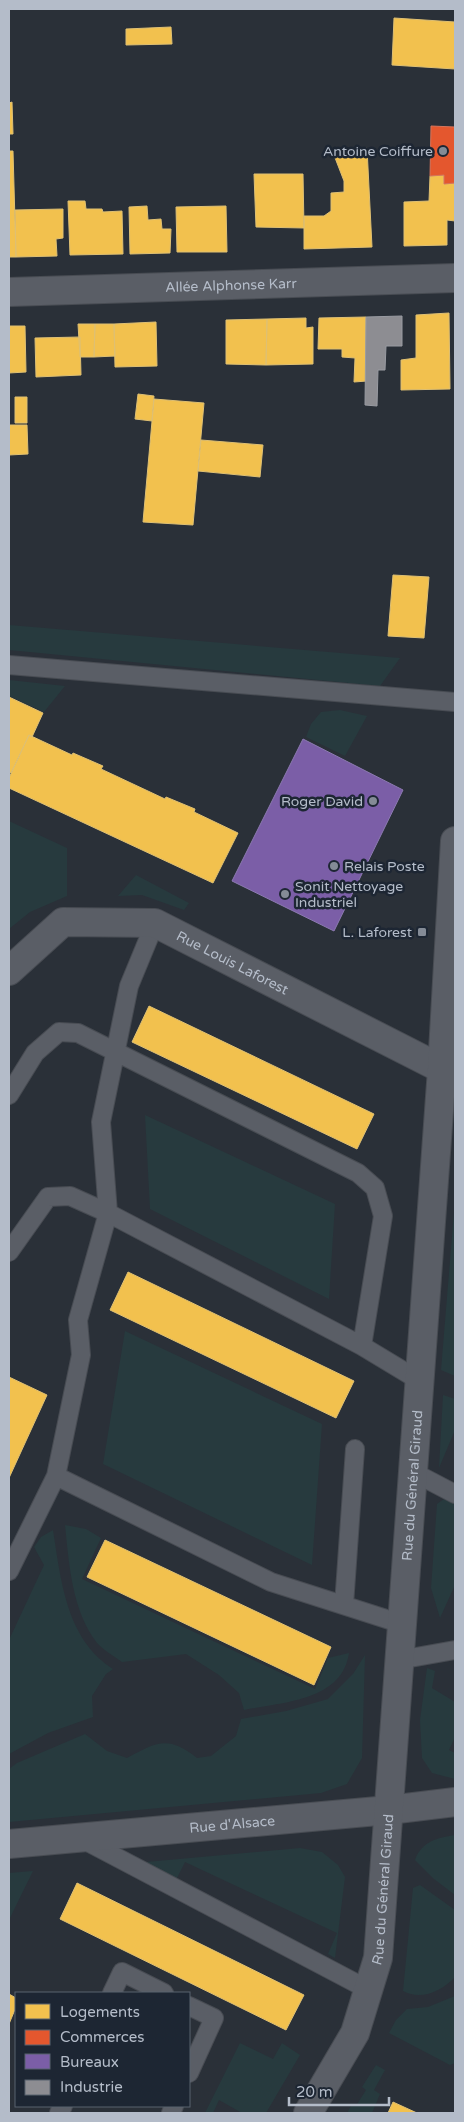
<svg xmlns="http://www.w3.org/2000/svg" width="464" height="2122" font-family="'Varela Round',sans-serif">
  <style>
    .green { fill: #273a3e }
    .homes { fill: #f2c14e; stroke: #dfc073 }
    .shops { fill: #e4572e; stroke: #d6755c }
    .offices { fill: #7b5ea7; stroke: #8c7ab1 }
    .industry { fill: #8d8d92; stroke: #999ba2 }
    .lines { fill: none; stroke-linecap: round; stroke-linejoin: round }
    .lane-casing { stroke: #484c53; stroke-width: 20 }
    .street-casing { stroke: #484c53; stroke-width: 30 }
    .lane { stroke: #5a5e66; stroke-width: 18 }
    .street { stroke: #5a5e66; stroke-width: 28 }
    .poi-dot { fill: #848b96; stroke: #1d2633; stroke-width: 2 }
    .labels { text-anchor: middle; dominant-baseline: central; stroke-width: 5; stroke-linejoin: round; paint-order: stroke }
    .poi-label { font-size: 14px; fill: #b4bcc9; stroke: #1d2633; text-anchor: end }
    .street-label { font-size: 14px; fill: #b4bcc9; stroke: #1d2633 }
  </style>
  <rect width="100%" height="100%" fill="#2a3038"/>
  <!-- green -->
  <path class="green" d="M9,625L400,658L380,686L9,650Z
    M9,680L65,686L44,712L9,696Z
    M340,710L367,716L345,756L306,737L311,724L321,712Z
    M9,821L67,848V896L30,912L9,929Z
    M136,875L189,903L184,910L142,895L118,896Z
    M145,1115L335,1204L329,1299L150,1209Z
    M455,1200V1376L441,1370Z
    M125,1331L322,1424L312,1565L103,1464Z
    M443,1395L455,1399V1430L439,1468Z
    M444,1499L455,1504V1585L440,1618L431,1588L437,1504Z
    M65,1525L86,1529L101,1538L82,1579L315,1689L328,1658L349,1653C342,1701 283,1702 244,1710L239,1693L219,1675L186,1654L122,1662C114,1656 103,1650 97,1643C72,1611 69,1564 65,1525Z
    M53,1530C61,1580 66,1639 113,1669L106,1674L92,1696L93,1717L48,1733L9,1754V1640L44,1565L34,1547L41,1537Z
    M365,1655L362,1758L347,1784L321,1793L9,1822V1769L17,1763L85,1734L107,1751L127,1758C157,1742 168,1735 197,1758L211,1756L236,1736L241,1719L286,1711L328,1699L353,1674Z
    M427,1668L435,1671L432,1688L455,1702V1737L449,1750L455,1753V1779L432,1773L422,1758L420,1720Z
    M455,1835V1895L434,1879L415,1860C422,1841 437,1838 455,1835Z
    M300,1848L322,1852L338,1865L345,1877L335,1958L328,1954L337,1933L185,1862L175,1882L149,1870L146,1862Z
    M33,1871L9,1920V1873Z
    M420,1885L455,1910V1977C442,1991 421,2001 403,1991L413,1888Z
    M455,1996V2063L450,2065L389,2033L396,2020L407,2009L428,2007Z
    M240,2043L273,2059L282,2043L300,2055L266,2113H242L219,2100L213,2113H205Z
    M376,2065L385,2070L374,2090L380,2094L372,2113H347L352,2104L356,2106L366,2090L362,2087Z"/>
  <!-- homes -->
  <path class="homes" d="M394,18L455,22V69L392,65Z
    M171,27L172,44L126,45V29Z
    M12,102L13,134H9V103Z
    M367,148L372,247L304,249V216H324L331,211V193L344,192V181L332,150Z
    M9,151H13L16,257H9Z
    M254,174H303L304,228L256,227Z
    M444,175V184L455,183V221L447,220V245L404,246V202L429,201L430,176Z
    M68,201H85L86,209H102L103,212L122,211L123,254L70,255Z
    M147,206L148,220L161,219L162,229H171L170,253L130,254L129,207Z
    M226,206L227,252H177L176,207Z
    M63,209V238L56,239L57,256L16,257L15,210Z
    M449,313L450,389L401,390V360L416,358V315Z
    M366,317L367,381L354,382L355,358L342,357V349H318L319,318Z
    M306,318V328L313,327V364L266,365L267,319Z
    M267,319L266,365L226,364V320Z
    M156,322L157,366L115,367L114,324Z
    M78,324H95L94,357H80Z
    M95,324H114L115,356L94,357Z
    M9,326H25L26,372L9,373Z
    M80,337L81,375L36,377L35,338Z
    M138,394L154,396L152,421L135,419Z
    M15,397H27V423H15Z
    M154,399L204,403L193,525L143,522Z
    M9,425H27L28,454L9,455Z
    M201,440L263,445L260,477L198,471Z
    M393,575L429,577L424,638L388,636Z
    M9,697L43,713L32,737L29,735L11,773L9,772Z
    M29,735L72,755L73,753L103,766L101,769L165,799L166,797L195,809L194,812L238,833L213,883L9,788V778Z
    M149,1006L374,1114L357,1149L132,1042Z
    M128,1272L354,1381L336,1418L110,1310Z
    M9,1377L47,1395L9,1478Z
    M105,1540L331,1647L314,1685L87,1577Z
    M77,1883L304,1995L286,2030L60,1919Z
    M9,1994L16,1998V2007L9,2024Z
    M393,2102L417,2113H388Z"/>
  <!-- shops -->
  <path class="shops" d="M431,126L455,127V183L444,184V175L430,176Z"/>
  <!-- offices -->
  <path class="offices" d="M303,739L403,790L334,931L232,881Z"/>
  <!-- industry -->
  <path class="industry" d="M402,316V346H386L385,370H378L377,406L365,405L366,317Z"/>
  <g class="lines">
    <defs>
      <path id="lane" d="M9,665L455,702
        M9,1095L35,1053L59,1032L78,1033L358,1173L375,1188L383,1216L362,1346L108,1213L70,1196L48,1197L9,1252
        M362,1346L420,1381
        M413,1472L455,1494
        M56,1476L271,1582L402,1624
        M9,1571L56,1476L81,1355L78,1320L108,1213L101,1122L129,986L155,923
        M344,1605L355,1449
        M399,1660L455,1650
        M82,1839L369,1990
        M112,1993L122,1972L164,1993
        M189,2006L214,2018L189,2073
        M59,2113L63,2106
        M171,2113L174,2106"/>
      <g id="street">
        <path id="s1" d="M9,292L455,278"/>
        <path id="s2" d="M9,971L63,922L155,923L442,1069L454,1080"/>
        <path id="s3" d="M9,1844L389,1810L455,1802"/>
        <path id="s4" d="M308,2113L355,2033L378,1958L442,1069L455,841"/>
      </g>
    </defs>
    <!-- lane casing -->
    <use href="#lane" class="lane-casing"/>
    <!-- street casing -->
    <use href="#street" class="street-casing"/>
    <!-- lane -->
    <use href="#lane" class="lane"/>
    <!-- street -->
    <use href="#street" class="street"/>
  </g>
  <!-- markers -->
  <g class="poi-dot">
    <circle cx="443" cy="151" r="5"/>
    <circle cx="373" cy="801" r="5"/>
    <circle cx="334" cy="866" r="5"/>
    <circle cx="285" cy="894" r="5"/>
    <rect x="417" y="927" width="10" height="10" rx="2.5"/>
  </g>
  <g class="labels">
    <!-- poi labels -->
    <g class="poi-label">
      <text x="433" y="151">Antoine Coiffure</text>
      <text x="363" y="801">Roger David</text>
      <text x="344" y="866" text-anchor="start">Relais Poste</text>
      <text x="295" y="886" text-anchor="start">Sonit Nettoyage<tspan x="295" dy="16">Industriel</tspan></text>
      <text x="412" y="932">L. Laforest</text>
    </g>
    <!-- street labels -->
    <g class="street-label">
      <text stroke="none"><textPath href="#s1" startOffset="222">Allée Alphonse Karr</textPath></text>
      <text stroke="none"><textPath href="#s2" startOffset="252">Rue Louis Laforest</textPath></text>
      <text stroke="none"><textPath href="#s4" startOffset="645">Rue du Général Giraud</textPath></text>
      <text stroke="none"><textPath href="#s3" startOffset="224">Rue d'Alsace</textPath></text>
      <text stroke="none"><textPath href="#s4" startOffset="240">Rue du Général Giraud</textPath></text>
    </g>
  </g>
  <!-- border -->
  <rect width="464" height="2122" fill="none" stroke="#b4bcc9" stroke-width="20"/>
  <!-- legend -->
  <rect x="15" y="1992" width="175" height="115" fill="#1d2633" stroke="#59626f"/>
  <rect x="25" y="2004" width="25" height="15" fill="#f2c14e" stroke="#59626f"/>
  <text x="60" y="2017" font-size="15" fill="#b4bcc9">Logements</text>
  <rect x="25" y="2030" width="25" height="15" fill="#e4572e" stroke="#59626f"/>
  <text x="60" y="2042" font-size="15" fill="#b4bcc9">Commerces</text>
  <rect x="25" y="2054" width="25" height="15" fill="#7b5ea7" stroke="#59626f"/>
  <text x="60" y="2067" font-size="15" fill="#b4bcc9">Bureaux</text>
  <rect x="25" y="2080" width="25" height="15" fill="#8d8d92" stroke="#59626f"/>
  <text x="60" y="2092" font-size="15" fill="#b4bcc9">Industrie</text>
  <!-- scale -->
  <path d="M289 2097v8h100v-8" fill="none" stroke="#b4bcc9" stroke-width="2.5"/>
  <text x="296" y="2097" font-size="15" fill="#b4bcc9" stroke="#1d2633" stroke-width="4" paint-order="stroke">20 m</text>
</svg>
